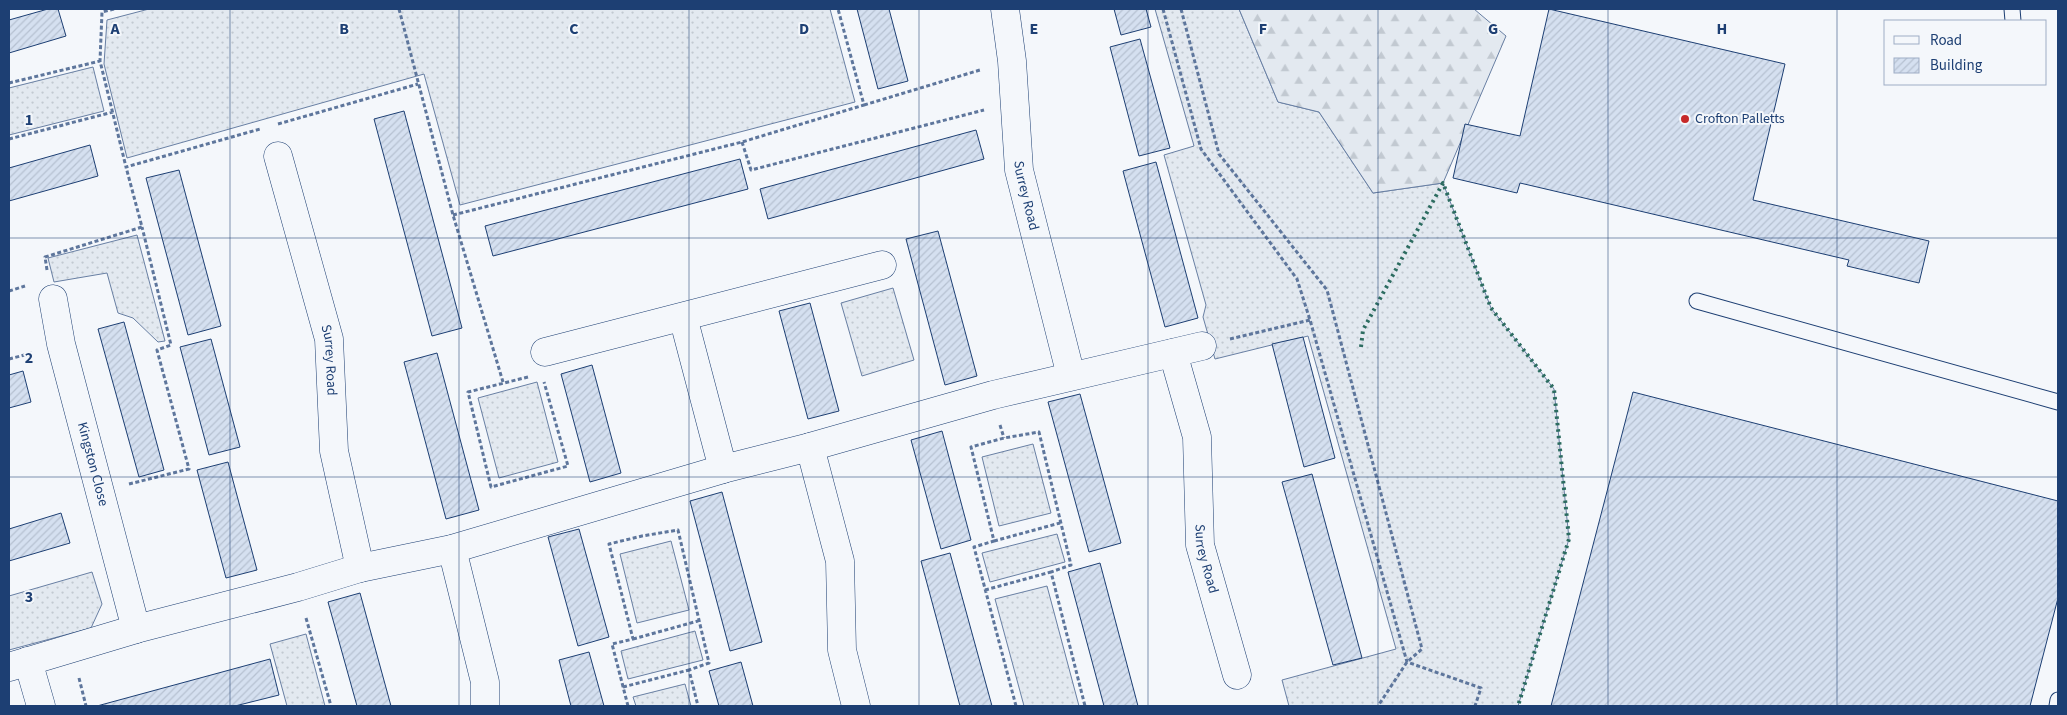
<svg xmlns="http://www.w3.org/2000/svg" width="2067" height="715" font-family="'Source Sans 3',sans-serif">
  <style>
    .grass { fill: url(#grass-dots); stroke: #687fa3 }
    .forest { fill: url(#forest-firs); stroke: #687fa3 }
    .building { fill: url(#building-hatch); stroke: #1d3f73 }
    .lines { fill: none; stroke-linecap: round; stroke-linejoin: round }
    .lane-casing { stroke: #1d3f73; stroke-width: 17 }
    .street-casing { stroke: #1d3f73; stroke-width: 29 }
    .path { stroke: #5e769c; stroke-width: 3; stroke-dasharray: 4 2.5; stroke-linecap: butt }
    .lane { stroke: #f4f7fb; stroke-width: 15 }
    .street { stroke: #f4f7fb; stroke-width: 28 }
    .hedge { stroke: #2c6c60; stroke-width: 4; stroke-dasharray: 2.5 4; stroke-linecap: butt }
    .grid { fill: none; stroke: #1d3f73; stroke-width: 1; stroke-opacity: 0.55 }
    .poi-dot { fill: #c62828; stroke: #f4f7fb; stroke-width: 2 }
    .labels { text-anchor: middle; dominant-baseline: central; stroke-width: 4; stroke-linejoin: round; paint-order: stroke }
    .poi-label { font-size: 14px; fill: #1d3f73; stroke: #f4f7fb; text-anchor: start }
    .street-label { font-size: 14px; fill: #1d3f73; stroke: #f4f7fb }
    .grid-label { font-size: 16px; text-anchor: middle; font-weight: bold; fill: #1d3f73; stroke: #f4f7fb; stroke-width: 4; stroke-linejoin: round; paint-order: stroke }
  </style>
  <defs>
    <pattern id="grass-dots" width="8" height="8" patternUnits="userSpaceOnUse" patternTransform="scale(1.25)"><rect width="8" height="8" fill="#e3e9f0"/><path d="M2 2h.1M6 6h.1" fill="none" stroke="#c2c9d1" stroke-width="1.8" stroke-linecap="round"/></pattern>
    <pattern id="forest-firs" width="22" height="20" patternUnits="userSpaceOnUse" patternTransform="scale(1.25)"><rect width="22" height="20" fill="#e3e9f0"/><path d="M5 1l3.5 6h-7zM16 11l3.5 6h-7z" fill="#c2c9d1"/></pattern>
    <pattern id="building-hatch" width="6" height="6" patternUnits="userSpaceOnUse" patternTransform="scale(1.25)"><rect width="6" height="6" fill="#d5e0f0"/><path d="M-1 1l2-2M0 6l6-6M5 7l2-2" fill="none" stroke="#b6c1d1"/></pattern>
  </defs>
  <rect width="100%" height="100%" fill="#f4f7fb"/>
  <!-- grass -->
  <path class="grass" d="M149,9H830L855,102L460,205L424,74L127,158L104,64L107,20Z
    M1155,9H1239L1278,102L1319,112L1373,193L1443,183L1491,308L1554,389L1569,539L1518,706H1289L1282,680L1396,649L1308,336L1215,359L1203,317L1206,305L1164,155L1194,146Z
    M93,67L104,111L9,135V88Z
    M137,235L165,341L158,342L133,318L118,313L107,273L54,282L48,258Z
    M893,288L914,360L862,376L841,303Z
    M537,382L558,462L499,478L478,398Z
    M1033,444L1051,513L999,526L982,457Z
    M1057,534L1065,562L990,582L982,553Z
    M671,541L689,610L637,623L620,554Z
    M92,572L102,604L91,628L9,650V596Z
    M1047,586L1079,706H1024L995,599Z
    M695,631L703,660L628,679L621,651Z
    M306,634L325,706H287L270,644Z
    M685,684L691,706H636L633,697Z"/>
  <!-- forest -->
  <path class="forest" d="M1239,9H1474L1506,36L1443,183L1373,193L1319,112L1278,102Z"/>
  <!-- building -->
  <path class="building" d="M48,9H58L66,36L9,53V20Z
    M857,9H889L908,81L878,89Z
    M1114,9H1146L1151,27L1121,35Z
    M1549,9L1785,64L1753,200L1929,241L1919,283L1847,266L1849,260L1520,183L1517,193L1453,178L1465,124L1520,136Z
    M1140,39L1170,148L1139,156L1110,47Z
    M404,111L462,328L432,336L374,119Z
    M976,130L984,159L768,219L760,189Z
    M90,145L98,176L9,201V168Z
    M740,159L748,189L493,256L485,226Z
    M1156,162L1198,318L1165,327L1123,171Z
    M179,170L221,326L188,335L146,178Z
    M938,231L977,376L945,385L906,239Z
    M810,303L839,411L808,419L779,311Z
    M124,322L164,470L139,477L98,329Z
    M1303,337L1335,458L1304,467L1272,344Z
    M211,339L240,447L209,455L180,347Z
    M437,353L479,510L446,519L404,362Z
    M592,365L621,473L590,482L561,374Z
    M23,371L31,402L9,408V375Z
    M1633,392L2058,501V598L2030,706H1551Z
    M1080,394L1121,543L1089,552L1048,402Z
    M942,431L971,540L941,549L911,440Z
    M228,462L257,570L226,578L197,470Z
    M1312,474L1362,658L1333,665L1282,482Z
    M722,492L762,642L730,651L690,501Z
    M61,513L70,543L9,561V529Z
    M579,529L609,637L578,646L548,537Z
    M950,553L992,706H960L921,561Z
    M1100,563L1138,706H1104L1068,572Z
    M360,593L391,706H357L328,602Z
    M589,652L604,706H571L559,660Z
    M270,659L279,695L235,706H97Z
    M741,662L753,706H719L709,671Z"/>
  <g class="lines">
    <defs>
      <path id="lane" d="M2012,9L2013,21
        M1697,301L2058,402
        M2057,706L2058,700"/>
      <g id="street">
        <path id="s1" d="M1005,9L1012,61L1019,170L1071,376"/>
        <path id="s2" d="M278,156L329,339L334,451L360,568"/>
        <path id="s3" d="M53,299L61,344L136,629"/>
        <path d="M683,317L723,469"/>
        <path d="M545,352L882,265"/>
        <path id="s4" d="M1173,353L1197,437L1200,545L1237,675"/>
        <path d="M810,447L840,561L842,650L856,706"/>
        <path d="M452,549L485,682V706"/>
        <path d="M28,661L41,706"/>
        <path d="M9,667L136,629L298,587L360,568L452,549L723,469L810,447L993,395L1202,346"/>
      </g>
    </defs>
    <!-- lane casing -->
    <use href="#lane" class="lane-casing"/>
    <!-- street casing -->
    <use href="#street" class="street-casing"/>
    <!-- path -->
    <path class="path" d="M114,9L102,12L100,61L126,167L260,129
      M399,9L453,215L503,382
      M1163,9L1201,149L1297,279L1310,320L1407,662L1481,688L1475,706
      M1181,9L1219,154L1327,290L1422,649L1407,662L1378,706
      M9,83L100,61
      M864,105L980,70
      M278,124L418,84
      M9,139L113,112
      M742,142L751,170L984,110
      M453,215L742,142L864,105L838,9
      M47,270L45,257L142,227L126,167
      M9,291L25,286
      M1230,339L1310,320
      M9,359L32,353
      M528,377L468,392L491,487L568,466L544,382
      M1000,425L1004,438
      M129,484L189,469L157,350L171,345L142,227
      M994,541L1060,523
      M985,590L1051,572
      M306,618L331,706
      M633,639L698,621
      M79,678L86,706
      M623,687L689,670
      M628,706L612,644L633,639L609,544L642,536L678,530L709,663L689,670L698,706
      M1016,706L974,547L994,541L971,447L1004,438L1039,432L1071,565L1051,572L1085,706"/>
    <!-- lane -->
    <use href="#lane" class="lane"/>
    <!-- street -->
    <use href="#street" class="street"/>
    <!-- hedge -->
    <path class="hedge" d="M1361,347L1363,330L1443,183L1491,308L1554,389L1569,539L1518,706"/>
  </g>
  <!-- grid -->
  <path class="grid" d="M230,9V706M459,9V706M689,9V706M919,9V706M1148,9V706M1378,9V706M1608,9V706M1837,9V706M9,238H2058M9,477H2058"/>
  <!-- markers -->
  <circle class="poi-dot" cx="1685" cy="119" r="5"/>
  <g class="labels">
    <!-- poi labels -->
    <g class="poi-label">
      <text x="1695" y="119">Crofton Palletts</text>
    </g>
    <!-- street labels -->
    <g class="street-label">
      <text stroke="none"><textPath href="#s1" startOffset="188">Surrey Road</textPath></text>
      <text stroke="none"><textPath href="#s2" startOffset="211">Surrey Road</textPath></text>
      <text stroke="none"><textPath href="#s3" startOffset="170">Kingston Close</textPath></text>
      <text stroke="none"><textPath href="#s4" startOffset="210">Surrey Road</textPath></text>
    </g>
  </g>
  <g class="grid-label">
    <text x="115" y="34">A</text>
    <text x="344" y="34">B</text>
    <text x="574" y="34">C</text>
    <text x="804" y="34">D</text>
    <text x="1034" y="34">E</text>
    <text x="1263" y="34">F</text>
    <text x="1493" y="34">G</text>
    <text x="1722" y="34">H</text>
    <text x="29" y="125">1</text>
    <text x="29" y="363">2</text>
    <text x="29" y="602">3</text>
  </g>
  <!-- border -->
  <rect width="2067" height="715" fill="none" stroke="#1d3f73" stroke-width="20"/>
  <!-- legend -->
  <rect x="1884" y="20" width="162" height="65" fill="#f4f7fb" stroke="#9eadc5"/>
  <rect x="1894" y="36" width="25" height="8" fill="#f4f7fb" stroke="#9eadc5"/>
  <text x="1930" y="45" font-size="15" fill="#1d3f73">Road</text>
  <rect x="1894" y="58" width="25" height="15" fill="url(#building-hatch)" stroke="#9eadc5"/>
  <text x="1930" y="70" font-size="15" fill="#1d3f73">Building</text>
</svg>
